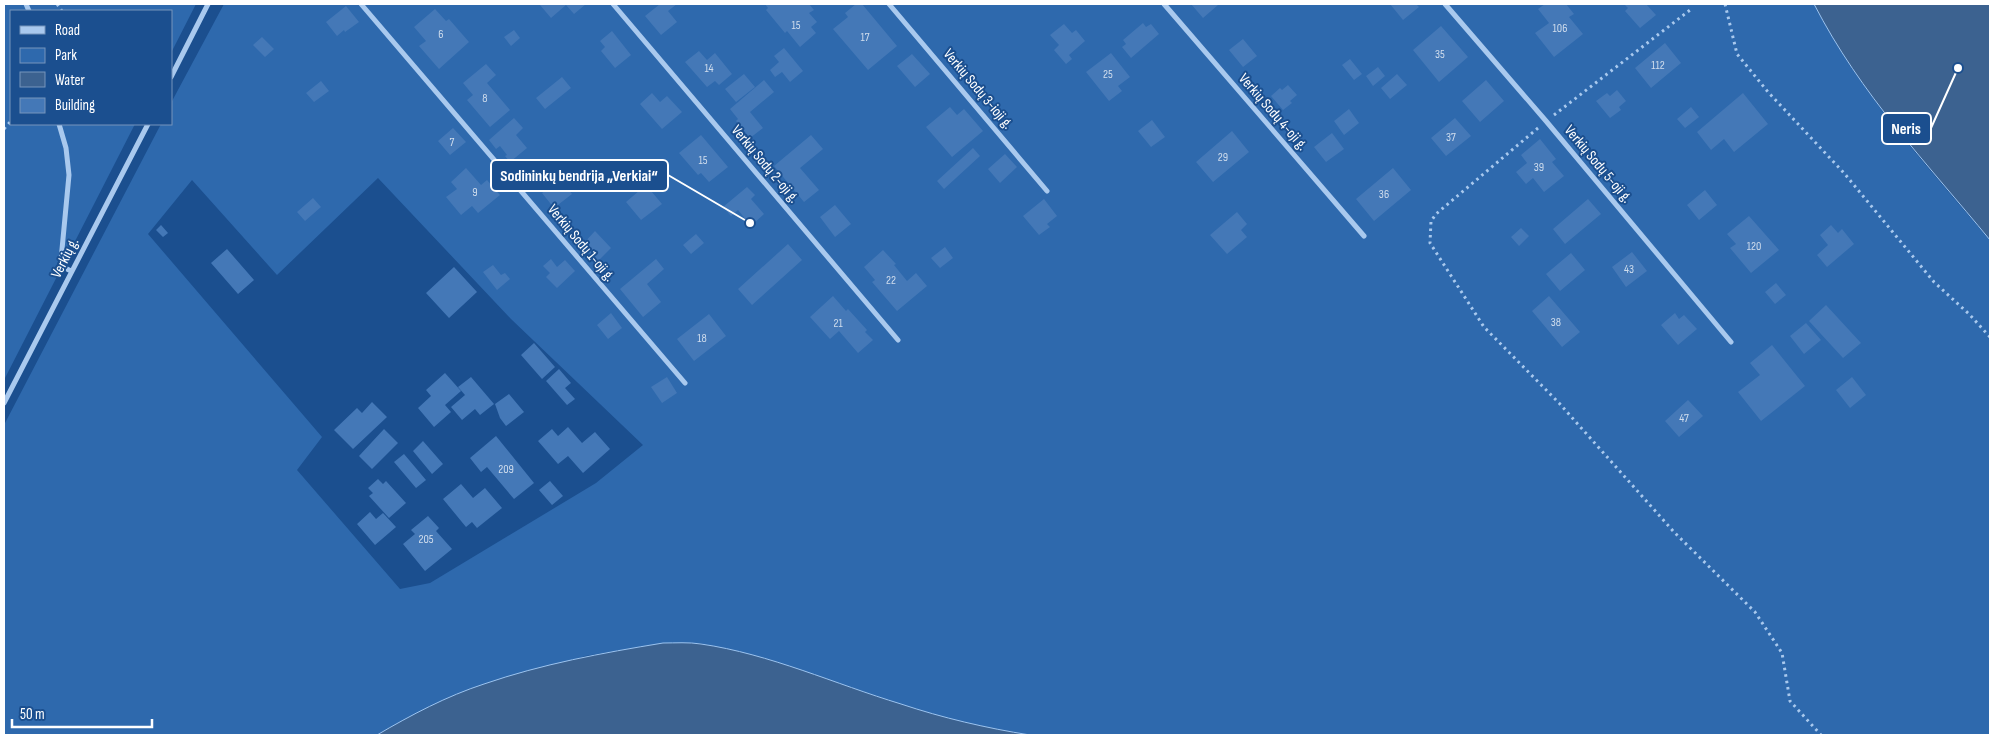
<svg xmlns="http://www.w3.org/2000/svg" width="1994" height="739" font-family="'Sofia Sans Condensed',sans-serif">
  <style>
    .green { fill: #2e69ad; fill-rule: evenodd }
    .water { fill: #3c6290; stroke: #9cc4f0 }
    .building { fill: #4478b7 }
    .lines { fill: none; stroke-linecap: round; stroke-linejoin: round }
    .path { stroke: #a9c9ee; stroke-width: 3; stroke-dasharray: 2.5 4; stroke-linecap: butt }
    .minor { stroke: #a9c9ee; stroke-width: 5 }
    .labels { text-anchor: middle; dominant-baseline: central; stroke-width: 4; stroke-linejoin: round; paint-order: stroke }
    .number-label { font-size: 12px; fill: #d0dded }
    .street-label { font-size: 15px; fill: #fff; stroke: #1b4f8f }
    .leader { fill: none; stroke: #fff; stroke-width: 2 }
    .callout-dot { fill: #fff; stroke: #1b4f8f; stroke-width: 2 }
    .callout { fill: #1b4f8f; stroke: #fff; stroke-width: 2 }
    .callout-label { font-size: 16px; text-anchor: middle; font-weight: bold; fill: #fff }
  </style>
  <rect width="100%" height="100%" fill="#1b4f8f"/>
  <!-- green -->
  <path class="green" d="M4,4H196L171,53V11H11V124H135L4,380Z
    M224,4H1814C1859,92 1926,165 1990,240V735H1030L995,729L946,718L900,704L771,660L733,650L699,643H663L585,656L398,723L377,735H4V425L161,124H171V103ZM378,178L511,319L643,445L596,483L430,583L400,589L297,470L322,437L148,234L192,180L277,275Z"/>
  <!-- water -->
  <path class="water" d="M1814,4H1990V240C1926,162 1861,95 1814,4Z
    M663,643C675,643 689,642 701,644C770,654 835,684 901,704C943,718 986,728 1030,735H377C411,715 447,696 484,684C542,664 602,653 663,643Z"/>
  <!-- building -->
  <path class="building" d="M541,4H586L574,14L566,5L551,18L540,5Z
    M660,4H677L668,11L677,22L661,35L645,16Z
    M765,4H809L814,10L809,13L817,22L811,27L816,33L800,47L787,31L785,33L766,10L768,8Z
    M856,4H862L897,46L868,70L833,29L848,17L845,13Z
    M1191,4H1217L1218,5L1203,18Z
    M1390,4H1416L1419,7L1403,20Z
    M1545,4H1566L1574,14L1569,17L1583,34L1554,57L1535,33L1549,23L1538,9Z
    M1624,4H1646L1656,15L1640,28L1625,11L1628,8Z
    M346,6L359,22L345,32L344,30L337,36L326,22Z
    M435,9L446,21L449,19L469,42L439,69L419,46L426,41L414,27Z
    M1143,23L1146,27L1151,24L1159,34L1131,58L1122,47L1126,44L1123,40Z
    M1064,24L1072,33L1076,30L1085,41L1069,55L1072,59L1066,64L1054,50L1059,45L1050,35Z
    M1441,26L1468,57L1439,82L1413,50Z
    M514,30L520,38L511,46L504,37Z
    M612,31L631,55L615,68L601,51L605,47L600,41Z
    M262,37L274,49L265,57L253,45Z
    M1243,39L1257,56L1243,67L1229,50Z
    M1665,43L1681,63L1651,88L1635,68Z
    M784,48L803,71L790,82L782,72L775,77L770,70L779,62L774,56Z
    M699,51L707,60L715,53L732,74L719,85L715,81L707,87L685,62Z
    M1111,53L1130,77L1118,86L1122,91L1109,101L1086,72Z
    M912,54L930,74L915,87L897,66Z
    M1350,59L1362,74L1354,80L1342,65Z
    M486,64L496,75L487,83L510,110L490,127L467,100L473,95L463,83Z
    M1378,67L1385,76L1373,86L1366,76Z
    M744,74L755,87L736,102L725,89Z
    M1397,74L1407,85L1390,99L1381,88Z
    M562,77L571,88L545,109L536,98Z
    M764,80L774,92L750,112L763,128L750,138L736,121L738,119L730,109Z
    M1486,80L1504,101L1480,122L1462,101Z
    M321,81L329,91L314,102L306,93Z
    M1288,85L1297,95L1290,101L1292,103L1283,110L1271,96L1280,88L1282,90Z
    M1617,90L1626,101L1619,107L1621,110L1610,118L1596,101L1607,93L1610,96Z
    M652,93L660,102L667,96L682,112L662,129L640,104Z
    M1743,93L1768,124L1734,152L1724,139L1711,150L1697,132Z
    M950,107L957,115L964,109L983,131L952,157L926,127Z
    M1691,107L1699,117L1685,128L1677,119Z
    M1349,109L1359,123L1344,135L1334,121Z
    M514,118L523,128L516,135L527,148L510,162L505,156L507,155L500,146L496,149L489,140Z
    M1455,118L1471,136L1446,156L1431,138Z
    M1152,120L1165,137L1151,147L1138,131Z
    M453,128L466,142L450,155L438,141Z
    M1232,131L1249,152L1213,182L1196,162Z
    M1332,133L1344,149L1326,162L1314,147Z
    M701,135L728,167L709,182L701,173L698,175L679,153Z
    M811,135L823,149L800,168L819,190L804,202L774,166Z
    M1540,139L1556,159L1552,162L1564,176L1544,192L1533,178L1526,184L1516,172L1527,163L1521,155Z
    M973,148L980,156L944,189L937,181Z
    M1005,154L1017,167L1000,183L988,169Z
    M466,168L481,185L487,180L500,195L478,213L472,206L461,215L446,197L457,189L451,182Z
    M1393,168L1411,190L1374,221L1356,199Z
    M560,179L572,194L554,208L542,193Z
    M646,185L662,204L641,220L626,202Z
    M747,187L755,195L751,199L764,214L751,226L738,210L731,216L723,207Z
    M1705,190L1717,205L1699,220L1687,205Z
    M313,198L321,207L305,221L297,212Z
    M1044,199L1057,216L1047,224L1050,227L1039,235L1023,216Z
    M1588,199L1601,214L1565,244L1553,229Z
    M835,205L851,224L835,237L820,217Z
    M1237,212L1247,224L1241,230L1247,237L1227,254L1210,235Z
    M1749,216L1779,250L1751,273L1730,248L1736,244L1727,234Z
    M161,225L168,233L163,237L156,230Z
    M1831,225L1838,233L1842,229L1854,244L1827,267L1817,255L1828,245L1820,235Z
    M1521,228L1529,236L1519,246L1511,237Z
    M595,231L611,248L598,261L582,245Z
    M696,234L704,243L691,254L683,245Z
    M788,244L802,260L752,305L738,289Z
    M945,247L953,258L940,268L931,258Z
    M227,249L254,280L238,294L211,263Z
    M883,250L896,264L894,265L907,281L916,273L927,286L897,311L872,282L875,280L864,267Z
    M1632,252L1647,271L1626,287L1612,267Z
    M1571,253L1585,270L1560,291L1546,274Z
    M551,259L557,267L565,260L575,271L557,288L546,277L550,273L543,266Z
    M656,259L664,269L647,284L661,302L643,317L620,289Z
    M493,265L501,275L505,273L510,279L497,290L483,272Z
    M454,267L477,292L449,318L426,293Z
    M1776,283L1786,295L1775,304L1765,292Z
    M833,296L846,311L848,309L867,330L865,332L873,340L858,353L839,331L830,339L810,317Z
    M1549,296L1580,332L1562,347L1532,311Z
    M1826,305L1861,343L1843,358L1809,321Z
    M611,313L622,328L608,339L597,325Z
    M1675,313L1679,319L1684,315L1697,329L1678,345L1661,325Z
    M709,314L726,336L694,361L677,339Z
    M1806,323L1821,340L1804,354L1790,336Z
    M534,343L555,367L542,379L521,355Z
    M1772,345L1805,386L1761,421L1738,392L1760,375L1750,363Z
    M559,369L571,383L565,388L575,399L567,405L546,381Z
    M445,373L461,391L445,405L451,412L434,427L418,408L431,396L426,390Z
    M471,377L494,404L480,415L475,409L462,420L451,407L465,395L458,387Z
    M667,377L677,393L662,403L651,387Z
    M1852,377L1866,395L1850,408L1836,390Z
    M509,394L524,412L506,426L500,418L495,404Z
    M1688,400L1703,416L1679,437L1665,421Z
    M372,402L387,417L353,449L334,430L357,408L362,413Z
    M568,427L582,443L595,432L610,449L583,473L568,456L558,464L538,441L552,429L558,436Z
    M384,429L398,443L372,469L359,456Z
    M496,436L534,483L514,499L487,467L481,472L470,458Z
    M423,441L443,464L432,474L413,451Z
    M404,454L426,480L416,488L394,462Z
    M378,479L383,484L386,481L406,503L389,518L369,496L373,493L368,488Z
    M550,481L563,496L552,505L539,490Z
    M461,484L473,498L485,488L502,508L477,528L472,522L466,527L443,499Z
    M370,512L376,519L383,513L396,527L375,545L357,524Z
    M428,516L439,528L436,531L452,549L425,571L403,544L415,534L411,530Z"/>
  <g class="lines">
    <!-- path -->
    <path class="path" d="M57,4L62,11
      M1725,4L1737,54L1768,92L1844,173L1934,282L1969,314L1990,337
      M1554,115L1690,10
      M1538,128L1436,214L1431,221L1430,243L1484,327L1559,403L1674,532L1755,612L1782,653L1790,701L1821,735
      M4,129L11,121"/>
    <!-- minor -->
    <path class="minor" d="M26,4L29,11
      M361,4L685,383
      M613,4L898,340
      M889,4L1047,191
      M1164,4L1364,236
      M1445,4L1546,121L1731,342
      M171,77L208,4
      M59,124L66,148L69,175L61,260L65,268L71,271
      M4,403L148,124"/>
  </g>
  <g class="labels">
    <!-- number labels -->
    <g class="number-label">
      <text x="796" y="25">15</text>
      <text x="1560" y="28">106</text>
      <text x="441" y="34">6</text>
      <text x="865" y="37">17</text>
      <text x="1440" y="54">35</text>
      <text x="1658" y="65">112</text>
      <text x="709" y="68">14</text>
      <text x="1108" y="74">25</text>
      <text x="485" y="98">8</text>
      <text x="1451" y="137">37</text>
      <text x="452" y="142">7</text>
      <text x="1223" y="157">29</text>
      <text x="703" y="160">15</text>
      <text x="1539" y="167">39</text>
      <text x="475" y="192">9</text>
      <text x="1384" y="194">36</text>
      <text x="1754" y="246">120</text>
      <text x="1629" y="269">43</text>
      <text x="891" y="280">22</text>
      <text x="1556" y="322">38</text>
      <text x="838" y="323">21</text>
      <text x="702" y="338">18</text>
      <text x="1684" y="418">47</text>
      <text x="506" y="469">209</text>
      <text x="426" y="539">205</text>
    </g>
    <!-- street labels -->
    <g class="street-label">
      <text transform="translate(978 89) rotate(50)">Verkių Sodų 3-ioji g.</text>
      <text transform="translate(1273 112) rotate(49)">Verkių Sodų 4-oji g.</text>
      <text transform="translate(765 164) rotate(50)">Verkių Sodų 2-oji g.</text>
      <text transform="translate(1598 164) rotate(50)">Verkių Sodų 5-oji g.</text>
      <text transform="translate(581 243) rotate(50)">Verkių Sodų 1-oji g.</text>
      <text transform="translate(65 258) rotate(-63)">Verkių g.</text>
    </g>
  </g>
  <!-- callouts -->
  <path class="leader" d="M1958 68L1931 128M750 223L668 175"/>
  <g class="callout-dot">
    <circle cx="1958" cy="68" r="5"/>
    <circle cx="750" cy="223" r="5"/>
  </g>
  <g class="callout">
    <rect x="1882" y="113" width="49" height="31" rx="5"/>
    <rect x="491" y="160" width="177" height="31" rx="5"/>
  </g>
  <g class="callout-label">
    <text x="1906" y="134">Neris</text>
    <text x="579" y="181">Sodininkų bendrija „Verkiai“</text>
  </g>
  <!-- border -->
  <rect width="1994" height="739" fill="none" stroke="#ffffff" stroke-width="10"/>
  <!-- legend -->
  <rect x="10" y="10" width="162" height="115" fill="#1b4f8f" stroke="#7695bc"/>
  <rect x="20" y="26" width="25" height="8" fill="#a9c9ee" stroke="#7695bc"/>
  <text x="55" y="35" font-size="15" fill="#ffffff">Road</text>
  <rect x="20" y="48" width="25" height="15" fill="#2e69ad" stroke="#7695bc"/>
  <text x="55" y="60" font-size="15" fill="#ffffff">Park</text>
  <rect x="20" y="72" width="25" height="15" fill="#3c6290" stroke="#7695bc"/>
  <text x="55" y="85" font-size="15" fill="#ffffff">Water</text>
  <rect x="20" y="98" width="25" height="15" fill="#4478b7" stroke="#7695bc"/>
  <text x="55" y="110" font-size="15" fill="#ffffff">Building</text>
  <!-- scale -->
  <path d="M12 719v8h140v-8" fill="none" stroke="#ffffff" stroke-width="2.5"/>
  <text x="20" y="719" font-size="15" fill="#ffffff" stroke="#1b4f8f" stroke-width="4" paint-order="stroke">50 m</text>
</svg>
